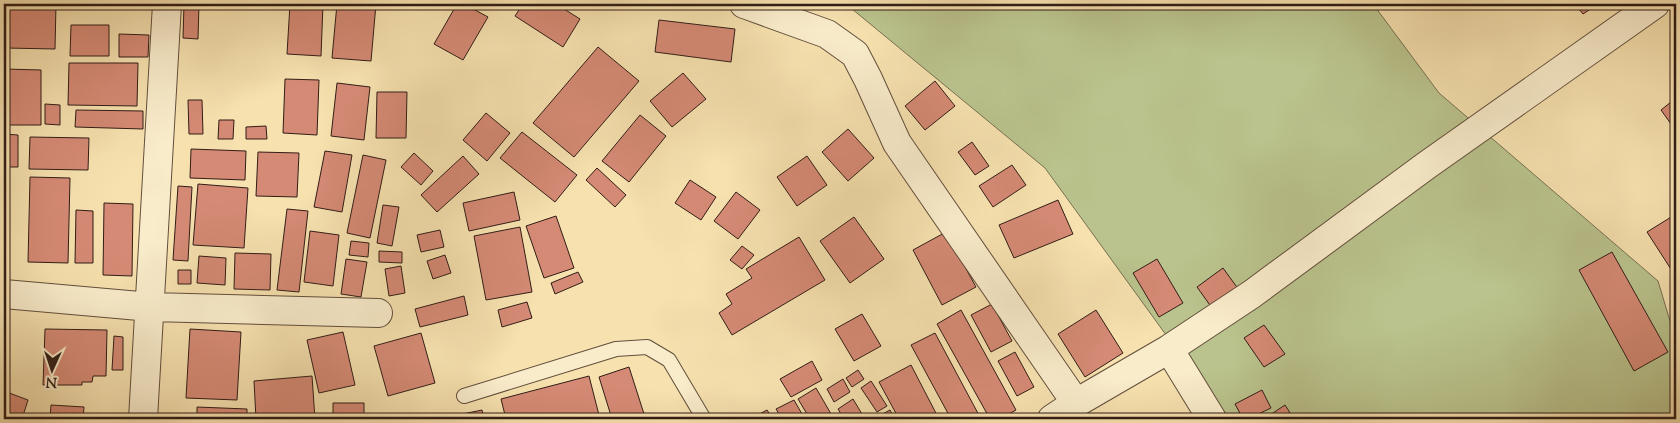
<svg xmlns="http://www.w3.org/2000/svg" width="1680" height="423" font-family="'Sorts Mill Goudy',serif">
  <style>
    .green { fill: #bac38d; stroke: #767052 }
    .building { fill: #d58a75; stroke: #311d16 }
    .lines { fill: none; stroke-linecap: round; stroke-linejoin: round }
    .lane-casing { stroke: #624e3c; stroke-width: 16 }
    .street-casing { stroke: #624e3c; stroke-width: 30 }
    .lane { stroke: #f9eccb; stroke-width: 14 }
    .street { stroke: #f9eccb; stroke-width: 28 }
  </style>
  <rect width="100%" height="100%" fill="#f6e1af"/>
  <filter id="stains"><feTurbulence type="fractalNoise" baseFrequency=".004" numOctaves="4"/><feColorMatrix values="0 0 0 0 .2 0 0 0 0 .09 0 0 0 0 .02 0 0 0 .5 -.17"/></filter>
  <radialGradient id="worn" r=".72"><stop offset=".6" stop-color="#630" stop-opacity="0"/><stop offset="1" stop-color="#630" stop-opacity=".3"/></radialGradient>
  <!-- green -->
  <path class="green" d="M846,4H1373L1439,93L1658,281L1676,341V419H1227L1045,168Z"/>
  <!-- building -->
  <path class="building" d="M7,4H56L55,49L6,48Z
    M184,4H199L198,39L183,38Z
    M290,4H323L321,56L287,54Z
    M337,4H376L371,61L332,58Z
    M457,4H464L488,17L463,60L434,44Z
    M523,4H556L580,19L563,47L515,16Z
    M1575,4H1598L1583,14Z
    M659,20L735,29L731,62L655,52Z
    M71,25H109V56H70Z
    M119,34L149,35L148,57H119Z
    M598,47L639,81L574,157L533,123Z
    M69,63H138L137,106L68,105Z
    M5,69L41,70V125H4Z
    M683,73L706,99L672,127L650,101Z
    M285,79L319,80L317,135L283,133Z
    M935,81L955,106L925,130L905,106Z
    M337,83L370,87L364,140L331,136Z
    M377,92H407L406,138H376Z
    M1676,98V131L1661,110Z
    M188,100H202L203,134H189Z
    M45,104L60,105V125L45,124Z
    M76,110L143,111V129L75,127Z
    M486,113L510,133L487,161L463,140Z
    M640,115L666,136L629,182L602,161Z
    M219,120H234L233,139H218Z
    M266,126L267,139H246V127Z
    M848,129L874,158L848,181L822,152Z
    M522,132L577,175L555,202L500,158Z
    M4,134L18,135V167H4Z
    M30,137L89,138L88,170L29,169Z
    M972,142L989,166L975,175L958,152Z
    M191,149L246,151L245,180L190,178Z
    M325,151L352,155L342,212L314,207Z
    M258,152L299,153L297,197L256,196Z
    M414,153L433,171L421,185L401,167Z
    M363,155L386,160L370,238L347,233Z
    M463,156L479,174L437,212L421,195Z
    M807,156L827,185L797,206L777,177Z
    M1012,165L1026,185L993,207L979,186Z
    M597,168L626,195L615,207L586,180Z
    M30,177L70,178L68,263L28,262Z
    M690,180L716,197L701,220L675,203Z
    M198,184L248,188L244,248L193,245Z
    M178,186L192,187L188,261L173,260Z
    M514,192L520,220L469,231L463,203Z
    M736,192L760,210L738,239L714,221Z
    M1058,200L1073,234L1014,258L999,225Z
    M104,203L133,204L132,276L103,275Z
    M383,205L399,207L392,246L377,243Z
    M287,209L308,211L299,292L277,290Z
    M76,210L93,211V263H75Z
    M1676,214V277L1647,232Z
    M556,216L574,268L544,278L526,226Z
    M854,217L884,259L850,283L820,241Z
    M520,227L532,292L486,300L474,236Z
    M440,230L444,247L421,252L417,235Z
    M310,231L339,235L333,286L304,282Z
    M946,232L976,287L942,305L913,250Z
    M799,237L825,280L732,335L719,313L732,304L726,294L752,278L746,269Z
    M351,241L369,243L368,257L349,255Z
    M742,246L754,255L742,269L730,260Z
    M379,251L402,252V263L379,262Z
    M1612,252L1668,352L1634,371L1579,270Z
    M235,253L271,254L270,290L234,289Z
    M445,255L451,273L433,279L427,261Z
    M199,256L226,258L225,285L197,283Z
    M346,259L367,262L361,297L341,294Z
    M1157,259L1183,303L1159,317L1133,273Z
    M401,266L405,293L389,296L385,269Z
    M1223,268L1239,290L1212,308L1197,287Z
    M178,270H191V284H178Z
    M578,272L583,282L555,294L551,283Z
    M464,296L468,315L420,327L415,309Z
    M527,302L532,318L502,327L498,310Z
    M992,304L1012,341L991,352L971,315Z
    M961,310L1016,410L1000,419H990L937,324Z
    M1096,310L1123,353L1085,377L1058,334Z
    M862,314L881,346L854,361L835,329Z
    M1264,325L1285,354L1264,367L1244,338Z
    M45,329L107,330L106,376H93L92,382H82V385H43Z
    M190,329L241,332L237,400L186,398Z
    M343,332L355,385L319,393L307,340Z
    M421,333L435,383L388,396L374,346Z
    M935,333L981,419H951L911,345Z
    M114,336L123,337V370H112Z
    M1015,352L1034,387L1017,396L998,361Z
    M812,361L822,380L791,397L780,379Z
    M911,365L939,419H899L879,382Z
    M629,367L645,417L637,419H612L599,377Z
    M858,370L864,379L852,387L846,378Z
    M312,376L315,419H256L254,381Z
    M589,376L600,419H506L501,399Z
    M843,379L850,392L834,402L827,389Z
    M871,381L887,406L877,412L861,388Z
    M816,388L834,419H810L798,399Z
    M1262,390L1271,408L1248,419H1243L1235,404Z
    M4,391L28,400L22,419H4Z
    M853,399L865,419H844L838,409Z
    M794,400L802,414L794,419H782L776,409Z
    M333,403H364V419H333Z
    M51,405L84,407L83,419H50Z
    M1285,405L1294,419H1264Z
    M197,407L247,409V419H197Z
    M482,410L484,419H454L453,416Z
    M767,410L773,419H755L754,417Z
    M890,410L895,419H878L877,417Z"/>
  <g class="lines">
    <defs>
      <path id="lane" d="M464,396L616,349L647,347L669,360L704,419"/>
      <path id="street" d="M744,4L827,34L855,54L868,79L897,143L1076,403
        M4,294L151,307L378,313
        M1169,349L1212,419
        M143,419L167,4
        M1052,419L1076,403L1169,349L1252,294L1427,165L1655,4"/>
    </defs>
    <!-- lane casing -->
    <use href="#lane" class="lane-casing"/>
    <!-- street casing -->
    <use href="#street" class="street-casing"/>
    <!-- lane -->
    <use href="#lane" class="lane"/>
    <!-- street -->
    <use href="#street" class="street"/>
  </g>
  <!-- margin -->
  <rect width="1680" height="423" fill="none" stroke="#f6e1af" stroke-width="20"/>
  <rect x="5" y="5" width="1670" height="413" fill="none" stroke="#311d16" stroke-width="2.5"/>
  <rect x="10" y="10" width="1660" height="403" fill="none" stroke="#311d16"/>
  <!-- north arrow -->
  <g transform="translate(52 370) rotate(183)" stroke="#f9eccb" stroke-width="4" paint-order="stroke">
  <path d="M0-4L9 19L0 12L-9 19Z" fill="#311d16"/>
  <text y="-8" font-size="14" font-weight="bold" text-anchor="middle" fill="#311d16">N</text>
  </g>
  <rect width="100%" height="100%" filter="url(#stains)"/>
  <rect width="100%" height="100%" fill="url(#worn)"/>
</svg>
